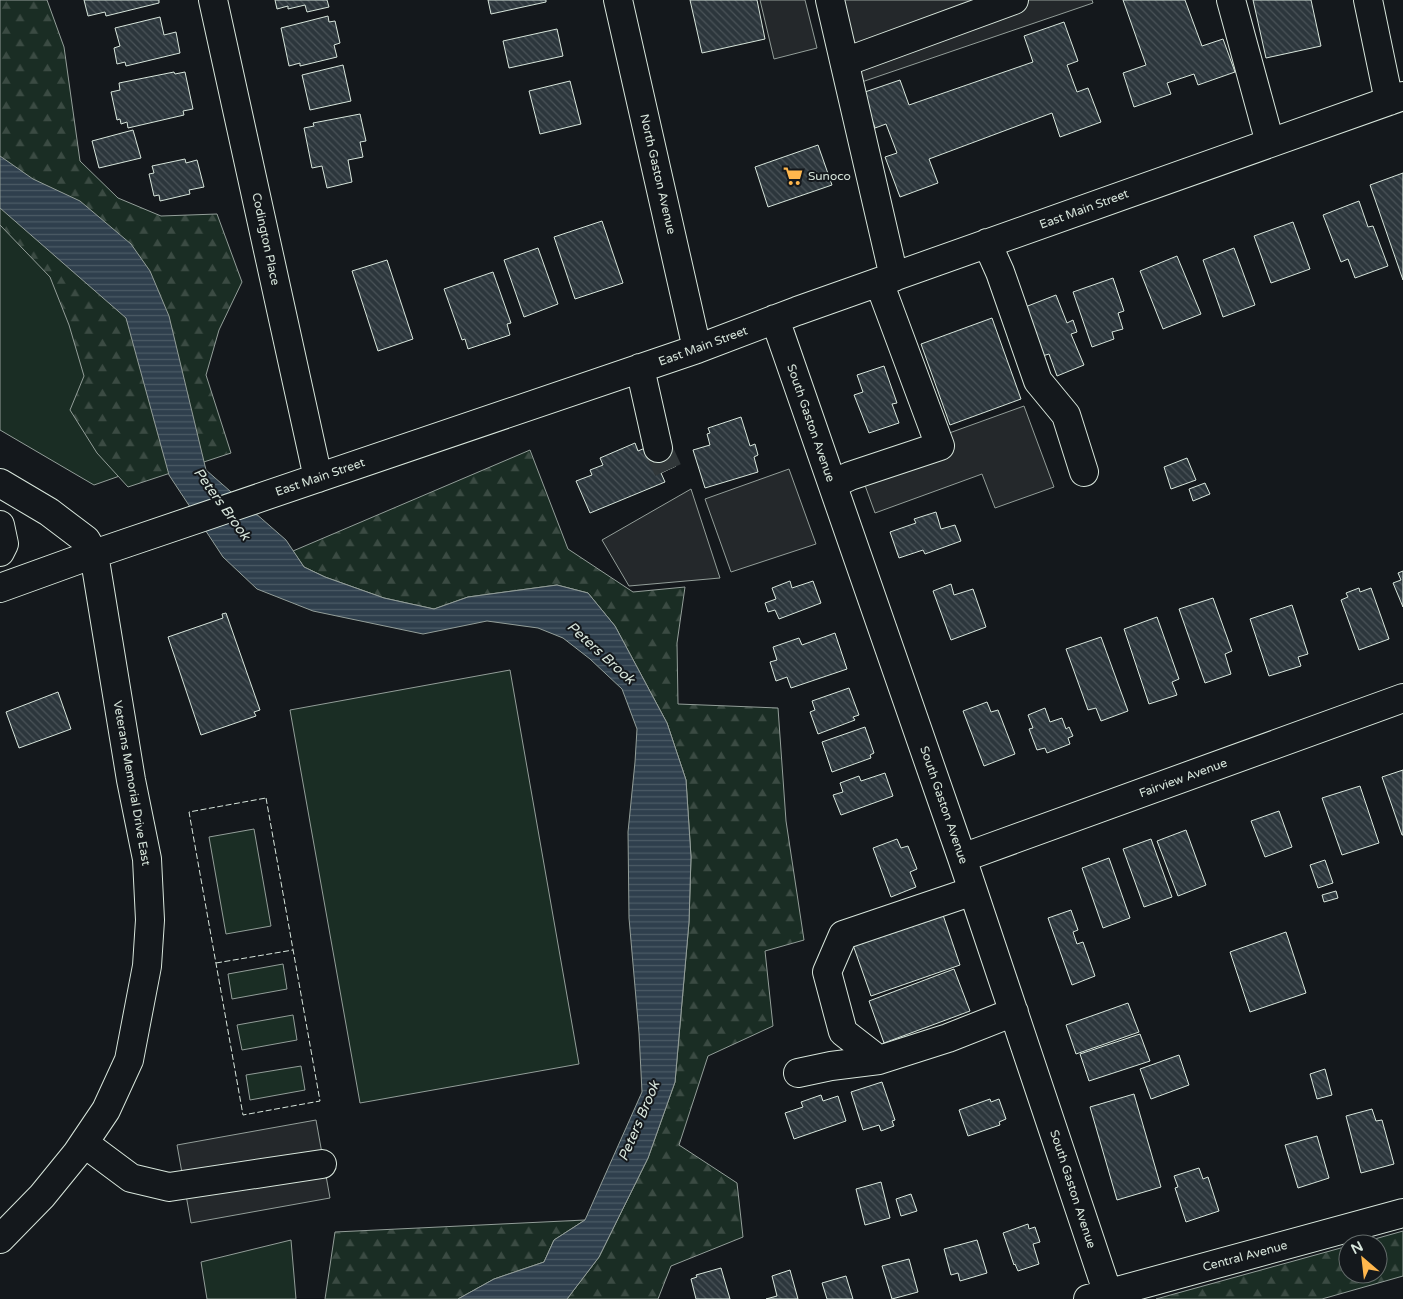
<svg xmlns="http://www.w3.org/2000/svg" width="1403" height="1299" font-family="'Varela Round',sans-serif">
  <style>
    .green { fill: #1a2d24; stroke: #939e99 }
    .forest { fill: url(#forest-firs); stroke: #939e99 }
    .parking { fill: #24282b; stroke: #939e99 }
    .water { fill: url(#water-rules); stroke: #939e99 }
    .building { fill: url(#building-back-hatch); stroke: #d8e6dc }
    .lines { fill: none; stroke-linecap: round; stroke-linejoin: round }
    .minor-tunnel { stroke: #313739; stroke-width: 28; stroke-dasharray: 28 14; stroke-linecap: butt }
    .minor-casing { stroke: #d8e6dc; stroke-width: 30 }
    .minor { stroke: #14181c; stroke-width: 28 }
    .fence { stroke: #d8e6dc; stroke-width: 1; stroke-dasharray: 6 2.5; stroke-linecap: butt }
    .labels { text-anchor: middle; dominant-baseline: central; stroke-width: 4; stroke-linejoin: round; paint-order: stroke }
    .street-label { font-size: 12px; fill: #d8e6dc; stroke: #14181c }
    .poi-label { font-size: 12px; fill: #d8e6dc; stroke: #14181c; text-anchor: start }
    .water-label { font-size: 14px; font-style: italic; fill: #d8e6dc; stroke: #14181c }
  </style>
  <defs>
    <pattern id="forest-firs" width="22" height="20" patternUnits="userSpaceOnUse" patternTransform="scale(1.25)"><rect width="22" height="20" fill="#1a2d24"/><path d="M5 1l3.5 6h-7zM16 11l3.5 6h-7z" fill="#3b4b43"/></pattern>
    <pattern id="water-rules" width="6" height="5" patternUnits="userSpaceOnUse" patternTransform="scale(1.25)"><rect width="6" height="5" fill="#2f3f4d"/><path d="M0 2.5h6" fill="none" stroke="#4c5b66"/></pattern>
    <pattern id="building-back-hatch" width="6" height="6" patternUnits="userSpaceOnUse" patternTransform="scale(1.25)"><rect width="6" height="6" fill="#2c363c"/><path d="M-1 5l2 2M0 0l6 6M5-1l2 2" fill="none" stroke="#4a5358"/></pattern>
  </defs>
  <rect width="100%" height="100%" fill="#14181c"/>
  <!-- green -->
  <path class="green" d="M0,208L126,318L165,460L94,485L0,430Z
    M510,670L579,1064L360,1103L290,710Z
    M254,829L271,926L226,934L209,837Z
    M283,964L287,989L232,999L228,974Z
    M293,1015L297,1040L242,1050L237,1025Z
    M301,1066L305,1090L250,1100L246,1075Z
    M291,1240L296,1299H207L201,1262Z"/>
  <!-- forest -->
  <path class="forest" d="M0,0H47L64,47L80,161L118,198L161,216L217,214L242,282L219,330L206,375L231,453L128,487L97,453L70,410L84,376L69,325L50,277L0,225Z
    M530,450L568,549L633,592L685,587L677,643L678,704L778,708L786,821L804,940L765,951L773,1026L708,1056L679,1145L737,1183L743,1237L671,1266L658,1299H567L599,1257L648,1158L675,1082L689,922L691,857L686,780L667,723L615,626L588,593L557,585L468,597L434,609L384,598L325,577L304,567L293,551Z
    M585,1220L554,1240L544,1262L494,1279L458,1299H325L335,1232Z
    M1403,1231V1276L1322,1299H1156L1348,1246V1274H1378V1244H1357Z"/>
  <!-- parking -->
  <path class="parking" d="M760,0H805L817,48L774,59Z
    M825,0H1092L1093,3L853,85Z
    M1024,406L1054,487L995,508L982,474L875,513L858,466Z
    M789,469L816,544L731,572L705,499Z
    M691,489L720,578L629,586L602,540Z
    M316,1120L330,1198L191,1223L177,1145Z"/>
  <!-- water -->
  <path class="water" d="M0,156L33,179L80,201L131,244L150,271L169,316L206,470L286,540L304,567L325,577L384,598L434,609L468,597L557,585L588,593L615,626L667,723L686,780L691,857L689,922L675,1082L648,1158L599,1257L567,1299H458L494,1279L544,1262L554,1240L585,1220L642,1092L639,1033L629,918L628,832L635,762L637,729L622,689L590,659L563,638L538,628L487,621L423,634L313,611L257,589L223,557L169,475L126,318L0,208Z"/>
  <!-- building -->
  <path class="building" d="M84,0H159V3L106,16L105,12L88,16Z
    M275,0H327L329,7L307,12L305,5L288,9V6L277,9Z
    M488,0H546V2L491,14Z
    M690,0H757L765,39L702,53Z
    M1123,0H1185L1202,46L1223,39L1235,72L1198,85L1194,74L1167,83L1171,94L1134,107L1123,73L1146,65Z
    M1253,0H1311L1321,46L1266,58Z
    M328,16L329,22L335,21L340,43L334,45L337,57L300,66V63L289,66L281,28Z
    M160,17L164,35L176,32L180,53L126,66L125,62L117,64L114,48L120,46L115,28Z
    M1064,22L1078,61L1067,65L1077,92L1088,88L1101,122L1060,137L1052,113L929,159L938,183L900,197L885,157L897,153L886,124L875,128L862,93L900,80L909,105L1033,62L1024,36Z
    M557,29L563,56L509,68L503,41Z
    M343,65L351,101L310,110L302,75Z
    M174,72L175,74L185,72L193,109L183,111L184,115L128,128L127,122L121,124L120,119L117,120L111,92L120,90L119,83Z
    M570,81L581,124L540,134L529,91Z
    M360,114L366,141L360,142L363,157L348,160L352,182L327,188L322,166L312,168L304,128L314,126L313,123Z
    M133,130L141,158L99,168L92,141Z
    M818,145L832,185L768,207L755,167Z
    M185,159L186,163L197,160L204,187L189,190L190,194L160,201L159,195L154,196L149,174L154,173L152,166Z
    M1403,173V280L1370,185Z
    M1359,201L1368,227L1373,226L1388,266L1355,278L1348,259L1341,262L1323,215Z
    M602,221L623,283L575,299L554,237Z
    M1293,222L1310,269L1271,283L1254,236Z
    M538,248L558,304L524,317L504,260Z
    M1234,248L1255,305L1223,317L1203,260Z
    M1177,256L1201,314L1163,329L1140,271Z
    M387,260L413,339L378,351L352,271Z
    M493,272L511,323L507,324L510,335L468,349L465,339L462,340L444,289Z
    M1113,278L1124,311L1118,313L1123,329L1112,332L1114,339L1092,347L1073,292Z
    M1056,295L1067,323L1073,320L1077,332L1071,334L1084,365L1057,376L1049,354L1039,357L1020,309Z
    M992,318L1021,399L950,425L921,344Z
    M884,366L897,403L892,404L899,423L869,433L854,395L863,392L857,375Z
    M741,417L750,446L755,444L758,455L754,457L758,472L705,488L693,450L710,445L707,434L710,433L708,428Z
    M635,443L638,451L650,446L667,445L676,466L661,473L665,482L590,513L576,481L592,475L590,470L603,465L600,458Z
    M1187,458L1196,480L1171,489L1164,467Z
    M1205,483L1210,494L1193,501L1189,489Z
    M936,512L941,529L955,525L961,541L925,554L923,550L899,558L890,532L916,523L914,519Z
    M1403,571V607L1393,583L1401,580L1398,573Z
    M790,581L792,588L813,581L821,603L779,619L775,610L768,612L765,603L776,599L772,588Z
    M951,584L954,595L973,589L986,627L951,640L933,591Z
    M1359,588L1360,592L1371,588L1389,639L1359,650L1341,600L1348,597L1346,593Z
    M1213,598L1232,651L1225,654L1231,674L1205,683L1179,609Z
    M1292,605L1308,654L1298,657L1301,666L1269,676L1250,619Z
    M226,613L260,710L254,712L256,716L201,735L168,637L223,618L222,614Z
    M1157,617L1179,679L1172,682L1177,695L1149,704L1124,629Z
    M835,633L847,669L791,688L787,677L776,681L770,662L777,660L773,647L799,638L802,645Z
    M1101,637L1128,711L1101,721L1096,708L1088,710L1066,649Z
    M849,688L859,715L853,717L855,720L818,734L810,712L815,710L812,701Z
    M58,692L71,729L19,748L6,712Z
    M987,702L991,712L998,710L1015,754L984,766L963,711Z
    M1045,708L1050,722L1062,718L1066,729L1069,727L1073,736L1068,738L1070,744L1047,753L1045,748L1037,750L1029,729L1033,728L1028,715Z
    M865,727L874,753L870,755L871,758L832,772L822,742Z
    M1403,770V835H1402L1382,777Z
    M885,773L893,796L841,815L833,795L843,792L840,783L859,776L861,781Z
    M1360,786L1379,843L1342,855L1322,798Z
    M1279,811L1292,847L1265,857L1251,821Z
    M1186,830L1206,885L1178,896L1157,841Z
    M897,839L901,848L908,846L917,869L910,872L916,887L891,897L873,848Z
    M1151,839L1172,897L1144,907L1123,849Z
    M1109,858L1130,918L1103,928L1082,868Z
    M1325,860L1333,883L1318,888L1310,865Z
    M1336,891L1338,898L1324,902L1322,895Z
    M1071,910L1078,930L1073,932L1077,944L1083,942L1095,976L1072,985L1048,918Z
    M942,912L960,965L871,996L852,942Z
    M1286,932L1306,993L1250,1012L1230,952Z
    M954,969L970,1011L884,1043L869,1001Z
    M1128,1003L1139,1032L1076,1054L1066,1025Z
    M1140,1034L1150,1061L1089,1081L1080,1054Z
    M1179,1055L1189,1085L1151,1099L1140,1069Z
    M1325,1069L1332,1095L1317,1099L1310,1074Z
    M882,1082L895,1120L892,1121L894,1126L881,1131L879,1125L863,1130L851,1092Z
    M1134,1094L1161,1187L1117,1200L1090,1107Z
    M821,1095L823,1101L838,1096L846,1121L794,1139L785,1113L803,1107L801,1102Z
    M990,1099L991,1102L999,1099L1006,1119L999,1122L1000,1125L968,1136L959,1110Z
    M1372,1109L1376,1121L1382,1120L1394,1164L1361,1173L1346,1116Z
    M1317,1136L1329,1178L1298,1188L1285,1145Z
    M1199,1168L1203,1179L1208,1177L1219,1211L1186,1222L1175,1188L1178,1187L1174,1176Z
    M881,1182L890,1218L865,1225L856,1189Z
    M911,1194L917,1211L901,1216L896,1199Z
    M1028,1224L1029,1229L1035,1227L1040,1242L1033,1244L1039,1264L1018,1271L1015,1264L1014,1265L1003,1233Z
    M977,1240L987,1273L960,1281L958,1273L951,1275L944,1249Z
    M909,1259L918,1292L892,1299L882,1266Z
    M721,1268L730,1299H696L691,1279L697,1277L696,1275Z
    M790,1270L798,1299H766L777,1296L772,1276Z
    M846,1276L853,1299H827L822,1283Z"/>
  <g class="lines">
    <!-- minor-tunnel -->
    <path class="minor-tunnel" d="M658,448L668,470"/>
    <defs>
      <path id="minor" d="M213,0L318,478
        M618,0L697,349
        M830,0L894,277
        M1231,0L1270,143
        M1368,0L1389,101
        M845,62L1014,0
        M987,243L1000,272L1038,381L1066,415L1084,472
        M775,319L962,858L1108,1294
        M640,368L658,448
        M0,483L49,512L86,540L94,554L131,780L147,859L150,920L147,966L129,1060L106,1110L77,1153L42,1196L0,1239
        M833,484L850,476L940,446L879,282
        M0,525L4,544L0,552
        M0,588L94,554L697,349L797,311L1403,96
        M962,858L1403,698
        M973,891L843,935L827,972L843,1032L879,1060L948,1038L1014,1012
        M798,1073L831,1066L879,1060
        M84,1143L131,1178L169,1187L322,1164
        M1088,1299L1403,1213"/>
    </defs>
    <!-- minor casing -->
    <use href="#minor" class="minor-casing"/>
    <!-- minor -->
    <use href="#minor" class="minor"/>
    <!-- fence -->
    <path class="fence" d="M266,798L320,1101L243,1115L189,812Z
      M216,963L293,950"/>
  </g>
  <!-- icons -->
  <defs>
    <symbol id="supermarket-bare" viewBox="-9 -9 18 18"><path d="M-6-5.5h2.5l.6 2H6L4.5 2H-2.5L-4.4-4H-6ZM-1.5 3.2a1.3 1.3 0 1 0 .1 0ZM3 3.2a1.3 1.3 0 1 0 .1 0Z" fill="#ffb74d" stroke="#14181c" stroke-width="2.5" paint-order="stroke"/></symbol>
  </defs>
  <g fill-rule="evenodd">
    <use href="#supermarket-bare" x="779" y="162" width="28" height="28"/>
  </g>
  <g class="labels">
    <!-- street labels -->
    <g class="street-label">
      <text transform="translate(658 174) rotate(77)">North Gaston Avenue</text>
      <text transform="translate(1084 209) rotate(-20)">East Main Street</text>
      <text transform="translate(266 239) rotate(78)">Codington Place</text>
      <text transform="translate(703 346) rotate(-20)">East Main Street</text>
      <text transform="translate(811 423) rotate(71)">South Gaston Avenue</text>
      <text transform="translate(320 477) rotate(-19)">East Main Street</text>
      <text transform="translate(1183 778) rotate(-20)">Fairview Avenue</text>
      <text transform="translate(132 783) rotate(80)">Veterans Memorial Drive East</text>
      <text transform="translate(944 805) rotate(71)">South Gaston Avenue</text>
      <text transform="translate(1073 1189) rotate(72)">South Gaston Avenue</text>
      <text transform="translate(1245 1256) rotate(-15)">Central Avenue</text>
    </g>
    <!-- poi labels -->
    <g class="poi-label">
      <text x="808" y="176">Sunoco</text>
    </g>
    <!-- water labels -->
    <g class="water-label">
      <text transform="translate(222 504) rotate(54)">Peters Brook</text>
      <text transform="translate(601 653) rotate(42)">Peters Brook</text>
      <text transform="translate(639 1121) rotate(-67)">Peters Brook</text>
    </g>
  </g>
  <!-- north arrow -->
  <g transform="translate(1363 1259) rotate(332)"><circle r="24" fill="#14181c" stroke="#626a69"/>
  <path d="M0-4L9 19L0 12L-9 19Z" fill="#ffb74d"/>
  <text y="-8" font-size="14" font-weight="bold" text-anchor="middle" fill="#d8e6dc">N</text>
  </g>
</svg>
